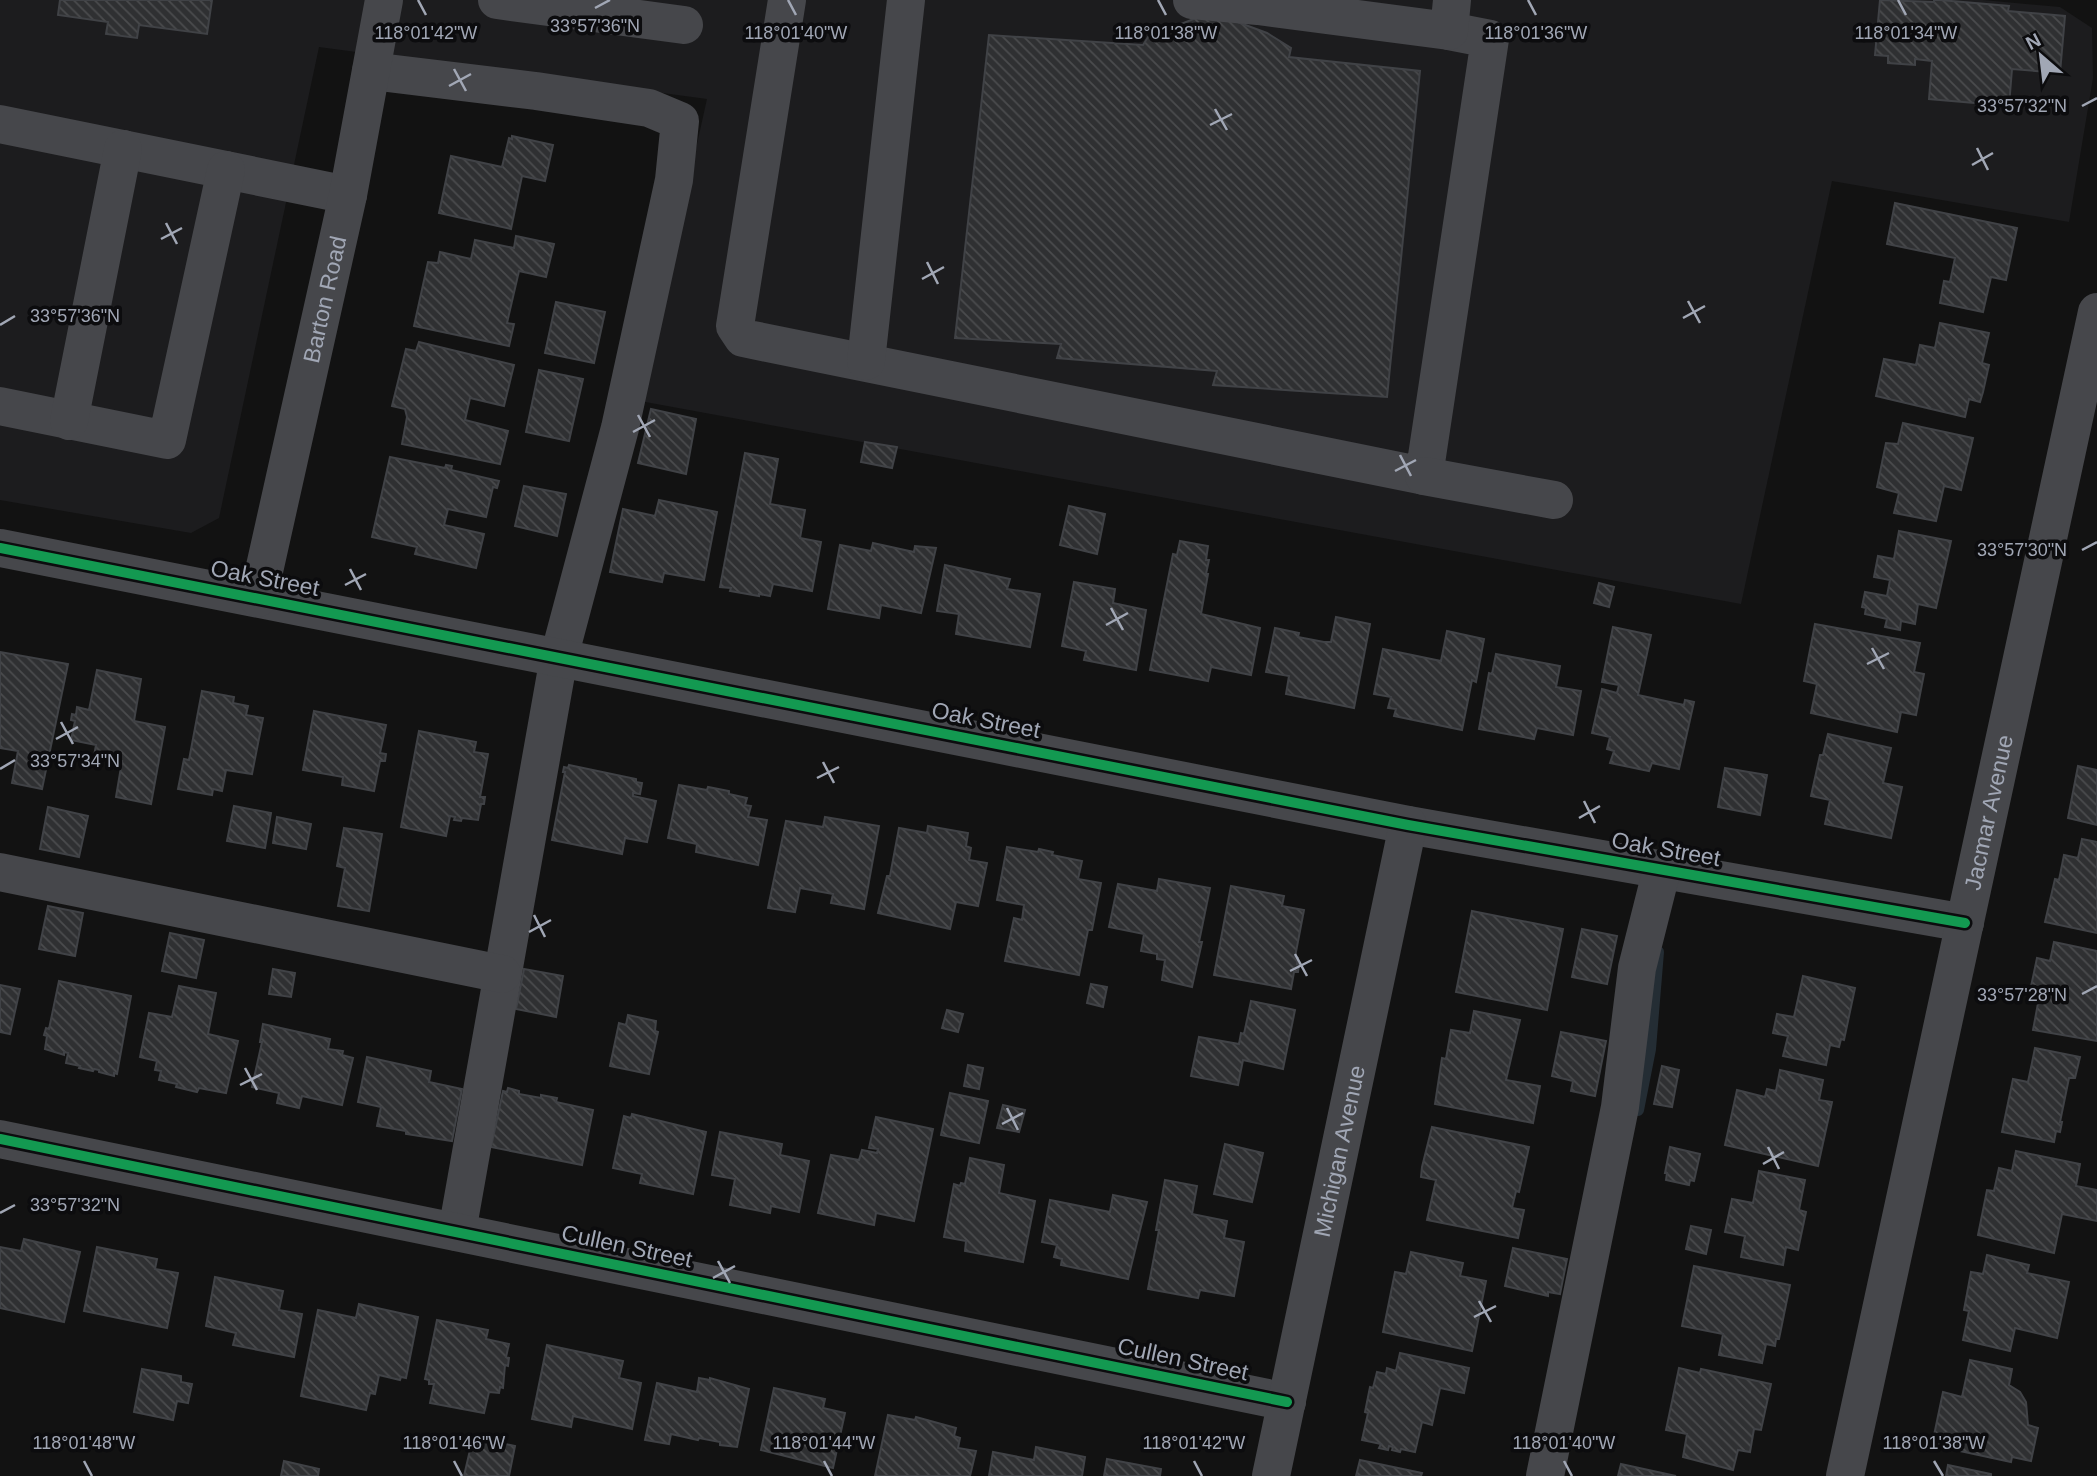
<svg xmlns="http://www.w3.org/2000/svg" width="2097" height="1476" font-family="Arial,sans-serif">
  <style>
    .built { fill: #1c1c1e }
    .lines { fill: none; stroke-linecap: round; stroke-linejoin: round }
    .stream { stroke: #242d34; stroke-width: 12 }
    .building { fill: url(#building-back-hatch); stroke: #404246; stroke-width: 2 }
    .minor { stroke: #46474b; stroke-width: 38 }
    .cycleway-casing { stroke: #0c0c0e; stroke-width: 15 }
    .cycleway { stroke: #139951; stroke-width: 10 }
    .ticks { fill: none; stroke: #a1a7b5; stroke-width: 2.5 }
    .labels { text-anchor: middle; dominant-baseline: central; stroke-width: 7; stroke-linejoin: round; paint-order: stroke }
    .street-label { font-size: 23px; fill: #a1a7b5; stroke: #0c0c0e }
    .ticks-label { font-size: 18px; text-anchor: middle; fill: #a1a7b5; stroke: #0c0c0e; stroke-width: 7; stroke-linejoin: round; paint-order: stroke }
  </style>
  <defs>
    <pattern id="building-back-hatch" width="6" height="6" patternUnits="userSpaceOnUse" patternTransform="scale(1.75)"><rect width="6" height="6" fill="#2f3032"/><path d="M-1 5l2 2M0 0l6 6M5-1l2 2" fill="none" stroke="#4a4b4d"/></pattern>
  </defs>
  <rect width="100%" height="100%" fill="#121212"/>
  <!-- built -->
  <path class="built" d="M0,0H1983L2060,7L2092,28L2093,78L2069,222L1832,181L1741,604L640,401L707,99L319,47L219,518L191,533L0,500Z"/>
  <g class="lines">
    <!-- stream -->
    <path class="stream" d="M1638,1110L1650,1049L1658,952"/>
  </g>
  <!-- building -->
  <path class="building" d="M60,0H212L207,34L139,25L137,38L106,34L108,22L58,15Z
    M1880,0L1934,2V0H1940L2009,6L2008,11L2065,16L2060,73L2012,69L2009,106L1929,99L1932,61L1915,59V65L1888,63V56L1875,55Z
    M1201,16L1232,20L1267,33L1291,48L1289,57L1420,71L1387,397L1213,385L1217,371L1057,358L1061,344L955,338L989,35L1143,45L1148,37Z
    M512,136L553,145L545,181L522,176L511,229L439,213L451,156L502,167L509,138L512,139Z
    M1895,203L2017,228L2006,280L1991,277L1983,312L1940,303L1944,281L1950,282L1955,258L1887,244Z
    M516,236L554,244L546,277L519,271L507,323L514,324L509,346L414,326L428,262L438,263L440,252L471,259L475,240L514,248Z
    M556,302L605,312L594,363L545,353Z
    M1940,323L1989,333L1982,363L1989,365L1983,392L1980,402L1969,399L1965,417L1876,396L1884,359L1916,365L1920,345L1935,348Z
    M419,342L514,365L504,406L470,398L465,420L508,431L500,464L402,444L407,417L405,409L392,406L406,349L416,351Z
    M539,370L583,379L569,441L526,432Z
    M651,409L696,419L686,474L638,463Z
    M1903,423L1973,438L1961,490L1944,486L1936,521L1894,513L1899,493L1877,487L1886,443L1898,444Z
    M865,442L897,447L892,468L861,462Z
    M745,453L778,459L770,504L805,510L800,538L821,542L812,591L773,584L770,596L759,594V596L730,591L731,588L720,587Z
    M390,457L445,468L446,465L452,466L451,470L499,481L497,488L493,487L486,517L448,509L444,525L484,534L476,568L415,554L417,547L372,537Z
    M524,486L566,494L557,536L515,526Z
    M659,500L717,512L704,580L664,573L662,582L610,572L623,509L655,516Z
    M1069,506L1105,514L1097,554L1060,545Z
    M1899,531L1951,541L1936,608L1918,604L1915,624L1901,621L1900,630L1885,627L1887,619L1865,614L1866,608L1862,607L1865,592L1887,596L1890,580L1874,577L1878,556L1894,559Z
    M1180,541L1208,546L1206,560H1209L1206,574H1208L1201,614L1260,628L1251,675L1211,667L1208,681L1150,670L1173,554L1177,555Z
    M873,543L914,552L915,546L936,548L921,613L881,605L879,618L828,609L840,545L871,551Z
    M945,565L1010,579L1007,589L1040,594L1030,647L956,634L959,614L937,611Z
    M1074,582L1115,589L1113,603L1146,610L1136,670L1084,660L1086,651L1062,646Z
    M1599,583L1614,587L1609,607L1594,603Z
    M1336,617L1370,624L1354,708L1286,694L1289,676L1266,672L1275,628L1299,633L1298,637L1324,642H1331Z
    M1815,624L1920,643L1914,672L1924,674L1916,715L1901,712L1897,732L1811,713L1817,684L1804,681Z
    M1613,627L1651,635L1638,695L1684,705L1685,700L1694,702L1679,769L1652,763L1649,771L1610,763L1614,751L1607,749L1610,737L1592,733L1602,689L1617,693L1619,685L1602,682Z
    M1447,631L1484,639L1476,682L1472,680L1462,730L1394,716L1396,709L1388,708L1391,697L1374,694L1383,649L1441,661Z
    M0,652L68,664L42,789L12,783L18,751L0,748Z
    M1496,654L1560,666L1556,687L1581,691L1573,735L1537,728L1534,739L1479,729L1489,673L1492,674Z
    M97,670L141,679L134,721L165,727L151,804L116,797L122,761L94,756L96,745L71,740L75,721L71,720L72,714L76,715L77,707L89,710Z
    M202,691L234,697L233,703L248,706L246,715L263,718L252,774L226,770L222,791L213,789L212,795L178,789L184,759L189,760Z
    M314,711L386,725L380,753L386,754L385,761H380L374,791L342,785L343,777L303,770Z
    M419,731L476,742L474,752L488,754L480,797H485L484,804H481L478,820L462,818L461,821L454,820L455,817L450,816L446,836L401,827Z
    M1828,734L1891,748L1883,783L1902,787L1891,838L1825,824L1830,800L1811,796L1820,755H1823Z
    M569,765L636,779V782L642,783L640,794L633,793V796L656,801L647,842L625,838L622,854L552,840L565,772H563L564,767L568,768Z
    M2078,766L2097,770V825L2068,818Z
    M1725,768L1767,775L1760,815L1718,807Z
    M679,785L707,790L708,787L729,791V794L747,798L745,805L751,806L748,817L767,820L758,865L696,852L697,844L668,838Z
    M234,806L271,813L265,848L227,841Z
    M48,807L88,816L79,857L40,849Z
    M277,817L311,824L306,849L273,843Z
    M825,817L879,826L864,909L831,903L833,894L800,888L795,912L768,908L786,821L823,827Z
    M928,826L968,833L966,846L971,848L969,860L987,863L978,906L956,902L950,929L878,913L887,876H890L899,828L927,833Z
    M344,828L382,834L369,911L338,906L345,868L337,866Z
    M2082,839L2097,842V933L2045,922L2055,879L2059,880L2064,855L2078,858Z
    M1007,847L1038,852L1039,849L1053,852L1052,855L1082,861L1078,879L1101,883L1092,930H1088L1079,975L1005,961L1014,918L1022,920L1024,905L997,900Z
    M1159,879L1210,888L1199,942H1202L1192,987L1162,980L1165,960L1157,959V954L1141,951L1144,934L1109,927L1118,884L1157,891Z
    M1231,886L1284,896L1282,906L1304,910L1295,957L1298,958L1297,964H1299L1298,972H1294L1291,989L1214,975Z
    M48,906L83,913L75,956L39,949Z
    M1472,911L1563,929L1547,1010L1456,992Z
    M1582,929L1617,936L1607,984L1572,977Z
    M170,933L204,940L196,978L162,971Z
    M2054,942L2097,951V1041L2033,1030L2039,998L2029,996L2037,958L2050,961Z
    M273,969L295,973L291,997L269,994Z
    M524,969L563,976L556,1017L516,1009Z
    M1803,976L1855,988L1844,1040L1841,1039L1839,1047L1830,1045L1826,1065L1783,1056L1788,1036L1773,1033L1777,1014L1794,1017Z
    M59,981L131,996L117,1074L114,1073V1076L99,1072V1070L94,1069L93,1071L79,1068L80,1066L66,1063L68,1053L64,1052V1055L45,1049L47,1036L44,1035L46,1028L49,1029Z
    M1091,984L1107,987L1103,1007L1087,1003Z
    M0,985L20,989L10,1034L0,1032Z
    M179,986L216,993L208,1034L238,1041L226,1093L199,1088L197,1092L176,1087L177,1084L159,1080L161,1071L155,1070L157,1061L140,1057L149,1013L172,1017Z
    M1251,1001L1295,1010L1283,1069L1243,1060L1238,1085L1191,1076L1199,1037L1239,1044L1241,1033L1244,1034Z
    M947,1010L963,1014L958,1032L942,1028Z
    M1474,1011L1520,1020L1506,1080L1540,1086L1533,1123L1435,1104L1442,1058L1446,1059L1451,1030L1470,1033Z
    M628,1015L656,1021L655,1031L658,1032L649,1074L610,1066L619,1023L626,1025Z
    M263,1024L330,1039L328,1049L343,1051L342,1055L353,1058L342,1105L302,1096L299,1108L277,1103L279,1093L252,1087L262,1042H260Z
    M1561,1032L1606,1041L1595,1096L1571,1091L1573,1081L1552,1076Z
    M2035,1048L2080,1057L2075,1078H2069L2060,1122H2062L2060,1132L2056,1131L2054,1142L2002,1132L2013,1079L2028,1082Z
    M367,1057L431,1071L429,1082L462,1089L452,1141L406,1134V1131L377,1126L381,1107L358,1102Z
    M968,1065L983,1068L979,1089L964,1086Z
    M1662,1066L1679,1070L1672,1107L1654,1104Z
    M1780,1070L1823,1080L1819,1100L1832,1102L1818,1166L1725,1145L1737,1090L1765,1097L1767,1089L1776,1091Z
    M508,1088L519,1091V1094L541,1098V1095L557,1098L556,1102L593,1110L582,1165L491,1147L503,1091L507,1092Z
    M950,1093L988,1101L979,1143L941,1135Z
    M1003,1105L1025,1110L1019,1132L997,1128Z
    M632,1114L706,1132L693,1194L640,1183L642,1174L613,1168L624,1116L631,1118Z
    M876,1117L933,1129L914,1221L876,1213L874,1225L818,1213L831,1155L859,1160L862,1150L877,1153L878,1149L869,1148Z
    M1432,1127L1529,1147L1519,1192L1516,1191L1512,1208L1524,1210L1518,1238L1427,1220L1436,1180L1421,1177L1422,1167Z
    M720,1132L782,1144L780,1155L809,1161L799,1212L771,1206L770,1213L730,1205L735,1179L712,1175Z
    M1225,1144L1263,1153L1252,1202L1214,1194Z
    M1670,1147L1700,1154L1694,1181L1690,1180L1689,1185L1666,1180L1667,1173H1665Z
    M2016,1151L2080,1164L2076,1186L2097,1190V1221L2062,1214L2054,1253L1978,1235L1987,1190L1994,1191L1999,1168L2012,1171Z
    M970,1158L1004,1165L999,1193L1035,1201L1023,1262L965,1251L966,1241L944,1237L954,1184L960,1186L961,1183L965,1184Z
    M1759,1171L1805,1180L1799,1210L1806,1212L1798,1250L1786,1247L1783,1265L1741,1257L1745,1236L1725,1232L1732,1199L1753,1203Z
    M1165,1180L1197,1186L1192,1214L1227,1221L1224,1238L1244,1242L1234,1296L1200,1290L1198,1298L1148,1289L1159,1230H1156Z
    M1113,1195L1147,1202L1128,1279L1061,1265L1062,1259L1054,1257L1057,1245L1042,1242L1050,1200L1110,1212Z
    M1691,1226L1711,1230L1706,1254L1686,1249Z
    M24,1239L80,1252L64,1322L0,1308V1247L21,1251Z
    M97,1247L157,1259L155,1269L178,1273L167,1328L84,1311Z
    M1513,1248L1567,1259L1560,1294L1548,1292V1296L1505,1286Z
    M1411,1252L1463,1263L1460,1276L1486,1281L1472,1351L1383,1332L1395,1272L1406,1274Z
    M1987,1255L2029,1265L2027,1273L2069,1282L2057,1338L2015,1328L2010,1351L1963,1340L1969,1311L1964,1310L1971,1272L1983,1274Z
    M1694,1266L1790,1285L1779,1339H1776L1775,1346L1766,1344L1762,1363L1719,1355L1723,1334L1682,1326Z
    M215,1277L283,1291L279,1310L302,1314L294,1357L233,1345L236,1333L206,1326Z
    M359,1304L418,1317L406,1378L401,1377L400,1380L379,1375L375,1394L370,1393L366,1410L301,1396L318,1310L356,1318Z
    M437,1320L488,1330L486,1339L509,1344L506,1357L509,1358L508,1366L505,1365L503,1388L500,1387L499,1393L489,1392L484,1413L430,1403L434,1384H429V1380L425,1379Z
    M547,1345L623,1361L619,1378L641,1383L632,1429L573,1416L571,1427L532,1419Z
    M1400,1353L1469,1368L1464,1393L1440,1388L1432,1425L1422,1422L1415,1452L1401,1449L1400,1452L1392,1450L1393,1447L1389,1446L1388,1450L1379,1448L1381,1444L1362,1440L1368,1413L1365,1412L1370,1387L1373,1388L1377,1372L1386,1374L1387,1368L1396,1371Z
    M1970,1360L2012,1369L2009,1385L2020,1392L2026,1402L2028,1425L2038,1428L2031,1461L2012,1457L2011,1462L1932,1445L1943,1392L1962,1397Z
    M1679,1368L1700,1373L1701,1369L1771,1384L1761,1430L1754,1429L1750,1452L1738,1450L1733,1470L1683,1457L1687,1434L1666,1430Z
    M142,1369L181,1376V1382L192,1384L188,1403L177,1401L173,1420L134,1412Z
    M699,1378L710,1380V1378L749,1389L737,1447L720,1445V1442L699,1438L698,1440L671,1434L669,1444L645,1440L657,1383L697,1392Z
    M774,1388L825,1399L823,1408L845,1413L833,1468L761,1450Z
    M888,1415L915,1420L916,1417L956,1428L954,1436L960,1438L958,1448L976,1451L970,1476H875Z
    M473,1437L515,1446L509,1476H464Z
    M1036,1447L1085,1457L1082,1476H989L993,1452L1034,1460Z
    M1107,1459L1161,1469L1160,1476H1104Z
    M1360,1460L1422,1473L1421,1476H1356Z
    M284,1461L319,1469L318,1476H281Z
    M1621,1464L1676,1476H1618Z
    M1948,1465L1991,1474V1476H1946Z"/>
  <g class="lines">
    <!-- minor -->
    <g class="minor">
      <path d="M497,0L684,25"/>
      <path d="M787,0L735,326L743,338L1424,476L1490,39L1449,31"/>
      <path d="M1192,0L1258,6L1449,31L1452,0"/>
      <path d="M371,71L536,91L649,108L680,121L674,180L620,428L559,657L457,1232"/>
      <path d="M0,124L348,195"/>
      <path d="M866,361L906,0"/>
      <path d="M0,406L167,440L226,170"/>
      <path d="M69,421L123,149"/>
      <path d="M1424,476L1554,500"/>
      <path d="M0,548L1408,825L1965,923"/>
      <path id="s1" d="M258,598L348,195L384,0"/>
      <path d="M0,872L502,974"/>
      <path d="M0,1139L1287,1402"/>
      <path id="s2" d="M1271,1476L1408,825"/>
      <path d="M1545,1476L1620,1107L1637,968L1662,869"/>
      <path id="s3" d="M1845,1476L2097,312"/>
    </g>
    <defs>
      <path id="cycleway" d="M0,548L1408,825L1965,923
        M0,1139L1287,1402"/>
    </defs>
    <!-- cycleway casing -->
    <use href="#cycleway" class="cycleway-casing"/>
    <!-- cycleway -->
    <use href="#cycleway" class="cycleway"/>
  </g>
  <!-- ticks -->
  <path class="ticks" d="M418,0L426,15M788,0L796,15M1158,0L1166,15M1528,0L1536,15M1898,0L1906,15M595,8L610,0M454,69L466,91M449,86L471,74M2082,106L2097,98M1215,109L1227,130M1210,125L1232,114M1977,148L1988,170M1972,165L1993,153M166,223L177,244M161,239L182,228M927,262L938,284M922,279L944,267M1688,301L1700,323M1683,318L1705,306M0,325L15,316M638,415L650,437M633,432L655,420M1400,455L1411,476M1395,471L1416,460M2082,550L2097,542M350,569L361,590M345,585L366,574M1111,608L1123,630M1106,625L1128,613M1872,648L1884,669M1867,664L1889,653M61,722L73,744M56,739L78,727M823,762L834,783M0,769L15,760M817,778L839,767M1584,801L1595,823M1579,818L1600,806M534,915L545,937M529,932L551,920M1295,954L1307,976M1290,971L1312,960M2082,994L2097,986M245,1068L257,1090M240,1085L262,1074M1007,1108L1018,1130M1002,1124L1023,1113M1768,1147L1779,1169M1763,1164L1784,1152M0,1213L15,1205M718,1261L730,1283M713,1278L735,1266M1479,1301L1491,1322M1474,1317L1496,1306M84,1461L92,1476M454,1461L462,1476M824,1461L832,1476M1194,1461L1202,1476M1564,1461L1572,1476M1934,1461L1943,1476"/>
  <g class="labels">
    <!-- street labels -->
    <g class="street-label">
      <text stroke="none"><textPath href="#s1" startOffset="306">Barton Road</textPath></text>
      <text transform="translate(265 578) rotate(11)">Oak Street</text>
      <text transform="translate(986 720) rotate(11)">Oak Street</text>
      <text stroke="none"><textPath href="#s3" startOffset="679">Jacmar Avenue</textPath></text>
      <text transform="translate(1666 849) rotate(10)">Oak Street</text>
      <text stroke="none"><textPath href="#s2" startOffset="332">Michigan Avenue</textPath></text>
      <text transform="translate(627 1246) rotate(12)">Cullen Street</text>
      <text transform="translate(1183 1359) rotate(12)">Cullen Street</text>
    </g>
  </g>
  <g class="ticks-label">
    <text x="595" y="32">33°57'36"N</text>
    <text x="426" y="39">118°01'42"W</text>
    <text x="796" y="39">118°01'40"W</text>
    <text x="1166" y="39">118°01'38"W</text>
    <text x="1536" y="39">118°01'36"W</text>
    <text x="1906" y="39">118°01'34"W</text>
    <text x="2022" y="112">33°57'32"N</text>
    <text x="75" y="322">33°57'36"N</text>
    <text x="2022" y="556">33°57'30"N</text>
    <text x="75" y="767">33°57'34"N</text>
    <text x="2022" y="1001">33°57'28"N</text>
    <text x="75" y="1211">33°57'32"N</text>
    <text x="84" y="1449">118°01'48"W</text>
    <text x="454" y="1449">118°01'46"W</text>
    <text x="824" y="1449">118°01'44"W</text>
    <text x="1194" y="1449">118°01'42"W</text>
    <text x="1564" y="1449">118°01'40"W</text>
    <text x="1934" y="1449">118°01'38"W</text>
  </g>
  <!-- north arrow -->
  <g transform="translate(2041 56) rotate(332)" stroke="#0c0c0e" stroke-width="5" paint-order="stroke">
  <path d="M0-5L12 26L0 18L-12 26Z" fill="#a1a7b5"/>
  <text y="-10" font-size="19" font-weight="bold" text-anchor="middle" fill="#a1a7b5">N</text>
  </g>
</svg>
